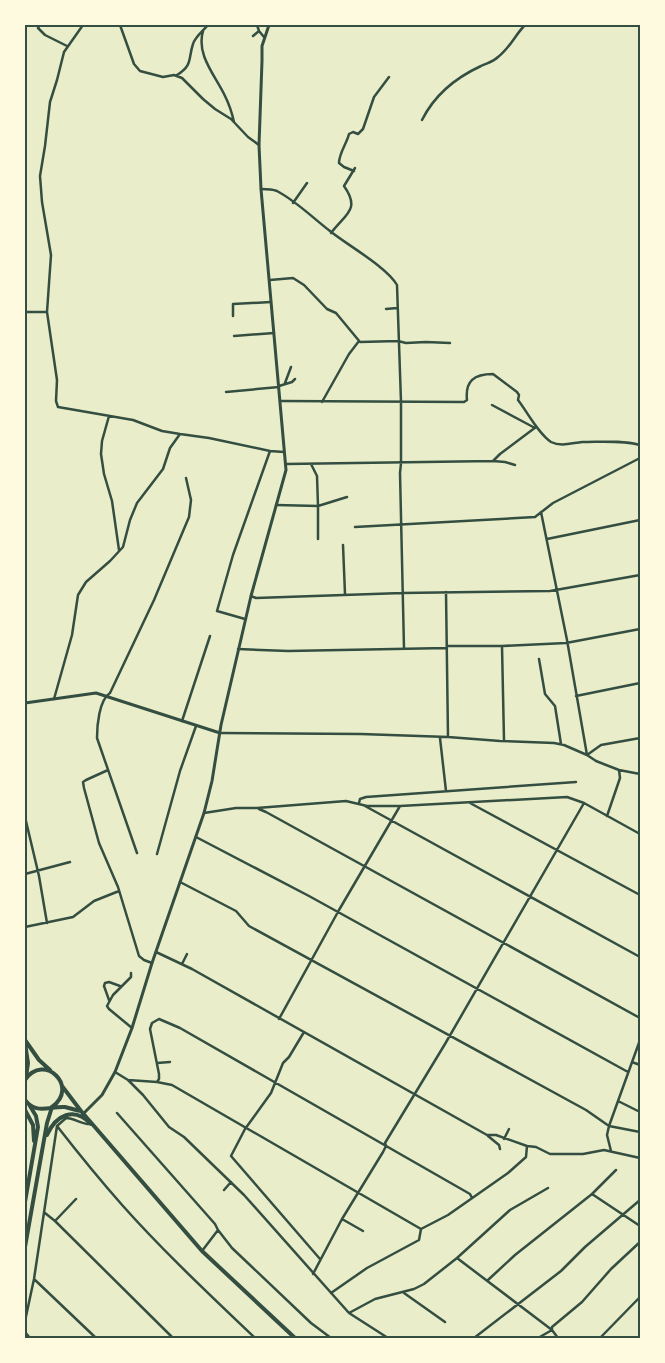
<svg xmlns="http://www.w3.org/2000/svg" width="665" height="1363" font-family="Raleway,sans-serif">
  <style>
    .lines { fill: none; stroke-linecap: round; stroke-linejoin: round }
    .minor { stroke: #344e41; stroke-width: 2.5 }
    .tertiary { stroke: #344e41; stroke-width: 3 }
    .primary { stroke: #344e41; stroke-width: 4 }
    .trunk { stroke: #344e41; stroke-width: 4 }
    .neatline { fill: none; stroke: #344e41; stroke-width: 2 }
  </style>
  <rect width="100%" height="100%" fill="#e9edc9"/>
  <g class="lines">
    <!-- minor -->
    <path class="minor" d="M40,25L38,28L45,35L67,46
      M83,25L64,52L57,80L50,102L45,146L40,176L42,202L51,255L47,312L57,380L56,401L58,407L133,420L162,431L180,434L209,438L270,451L284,452
      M120,25L134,64L140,71L163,77L174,75L182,78L203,99L215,109L231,119L248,137L259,145
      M257,25L259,31L264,37
      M203,31C196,55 215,75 225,96C229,104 232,113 234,122
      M253,36L259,31
      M177,75C193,65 188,59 193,44C195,37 203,31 208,25
      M422,120C435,94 455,78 481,66C487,63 493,62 498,57C510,48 515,35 525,25
      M354,171L344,167L339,163C339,153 347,143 349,134L353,132L358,134L363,129L374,97L389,77
      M261,189C267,189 272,189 277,191C296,201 313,218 330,231C347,245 387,267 397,285L401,402V463L400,473L404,648
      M293,203L307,183
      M331,233C345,214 361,210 344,186L355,168
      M270,280L293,278L304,285L327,309L336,313L360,342L398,341L406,343L426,342L450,343
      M386,309L397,308
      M25,312H47
      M233,316V304L271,302
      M234,336L274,333
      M285,383L291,367
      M279,386L292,382L295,379
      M226,392L279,387
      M281,401L464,402L467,400C465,381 474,374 493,374L517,392L519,395L518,400C528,413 538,433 551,442C561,447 572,443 582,442C601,442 621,440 640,445
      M322,402L349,354L359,341
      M492,405L535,428
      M109,416L102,441L101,454L104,474L112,501L119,550
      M493,461L500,454L536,427
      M286,464L493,461L505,462L515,465
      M276,505L318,506L317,476L311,464
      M541,512L567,640L587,755
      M355,527L535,517L553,503L640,458
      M318,539V506L347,497
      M547,539L640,520
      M343,545L345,594
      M446,592L448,737
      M251,596L256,598L402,593L550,591L640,575
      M245,619L217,611L233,555L270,451
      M447,646H502L566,643L640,629
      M502,646L504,740
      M238,649L288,651L447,648
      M539,659L545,694L555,706L561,744
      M576,696L640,683
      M54,699L72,635L78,595L86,582L110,561L123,547L130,520L137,503L163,469L170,448L180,434
      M182,721L210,636
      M220,733L361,734L448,737L500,741L554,743L564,745L587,755L596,761L619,770L640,774
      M440,738L446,791
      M587,755L601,745L640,738
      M108,770L86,780L83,782L84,788L99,843L118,887L139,956L144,960L152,963
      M359,803L360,799L366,797L576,782
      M470,803L640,895
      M365,806L640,957
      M259,809L266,812L640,1018
      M204,813L236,808H257L346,801L367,806H400L567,797L584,803L640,834
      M607,816L620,778L619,770
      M25,817L39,876L47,923
      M196,837L309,896L628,1072
      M137,853L97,738C97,726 99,700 110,693L154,600L189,517L191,500L186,478
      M157,854L180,771L196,726
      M25,874L70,862
      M180,882L236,911L249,926L586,1110L609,1126L640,1132
      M25,927L73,917L94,901L119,891
      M156,952L192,969L487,1135H496L527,1146L536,1147L550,1154H583L604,1150L640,1158
      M182,964L187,954
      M131,973V977L113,995L107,1006L109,1009L132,1028
      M109,1000L104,986L105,983L109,982L120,986
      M279,1019L339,910L400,806
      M304,1032L289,1057L283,1063L271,1093L245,1129L231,1156L320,1259
      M632,1062L640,1065
      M157,1063L170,1062
      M115,1072L128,1080L157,1082L172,1085L421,1229
      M128,1080L143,1095L169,1127L184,1137L244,1195L349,1313L388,1338
      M157,1082L159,1079V1074L150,1029L152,1023L159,1019L180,1028L470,1194L472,1198
      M618,1101L640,1112
      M117,1113L215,1224L218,1230
      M57,1126C78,1153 100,1180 123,1206C164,1252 210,1295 255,1338
      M488,1136L499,1145L500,1149
      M504,1139L509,1129
      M611,1151L607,1135L609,1126L640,1040
      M224,1190L231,1182
      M592,1194L616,1170
      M45,1213L55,1221L173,1338
      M342,1219L363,1231
      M55,1221L76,1199
      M421,1229L448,1215L508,1173L526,1157L527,1146
      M202,1251L218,1230L232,1248L311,1323L331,1338
      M457,1258L552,1330V1327L582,1302L611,1269L640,1242
      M313,1274L342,1219L383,1152L386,1146L385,1143L445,1044L584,803
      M34,1279L96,1338
      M488,1280L515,1255L592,1194L640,1226
      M331,1293L367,1268L419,1240L421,1229
      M404,1293L445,1322
      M349,1313L375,1299L414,1289L424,1284L457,1258L510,1210L548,1188
      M25,1321L34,1279L57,1126L66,1118C75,1118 82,1125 91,1124
      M25,1332L30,1338
      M474,1338L561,1271L585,1247L640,1200
      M538,1338L552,1330L558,1338
      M600,1338L640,1297
      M637,1338L640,1336"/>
    <!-- tertiary -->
    <path class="tertiary" d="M25,703L96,693L220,733
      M83,1114L102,1095L115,1072L132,1028L152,963L204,813L212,781L221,725L251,596L286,470L261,189L259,145L262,61V46L269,25"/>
    <!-- primary -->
    <path class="primary" d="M25,1040L39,1060L50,1070
      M25,1043L28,1063L26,1077
      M25,1080C44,1052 80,1087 52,1107
      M62,1086L81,1111L202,1251L295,1338
      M25,1100C36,1115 50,1106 65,1107C70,1108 75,1110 81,1111"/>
    <!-- trunk -->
    <path class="trunk" d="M25,1110L33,1125L34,1141
      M47,1135C56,1115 74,1106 91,1124
      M25,1202L38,1127L36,1116L30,1106
      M25,1247L47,1123L52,1107"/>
  </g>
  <!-- border -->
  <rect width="665" height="1363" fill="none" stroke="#fefae0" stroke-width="52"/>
  <rect x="26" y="26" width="613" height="1311" class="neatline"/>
</svg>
